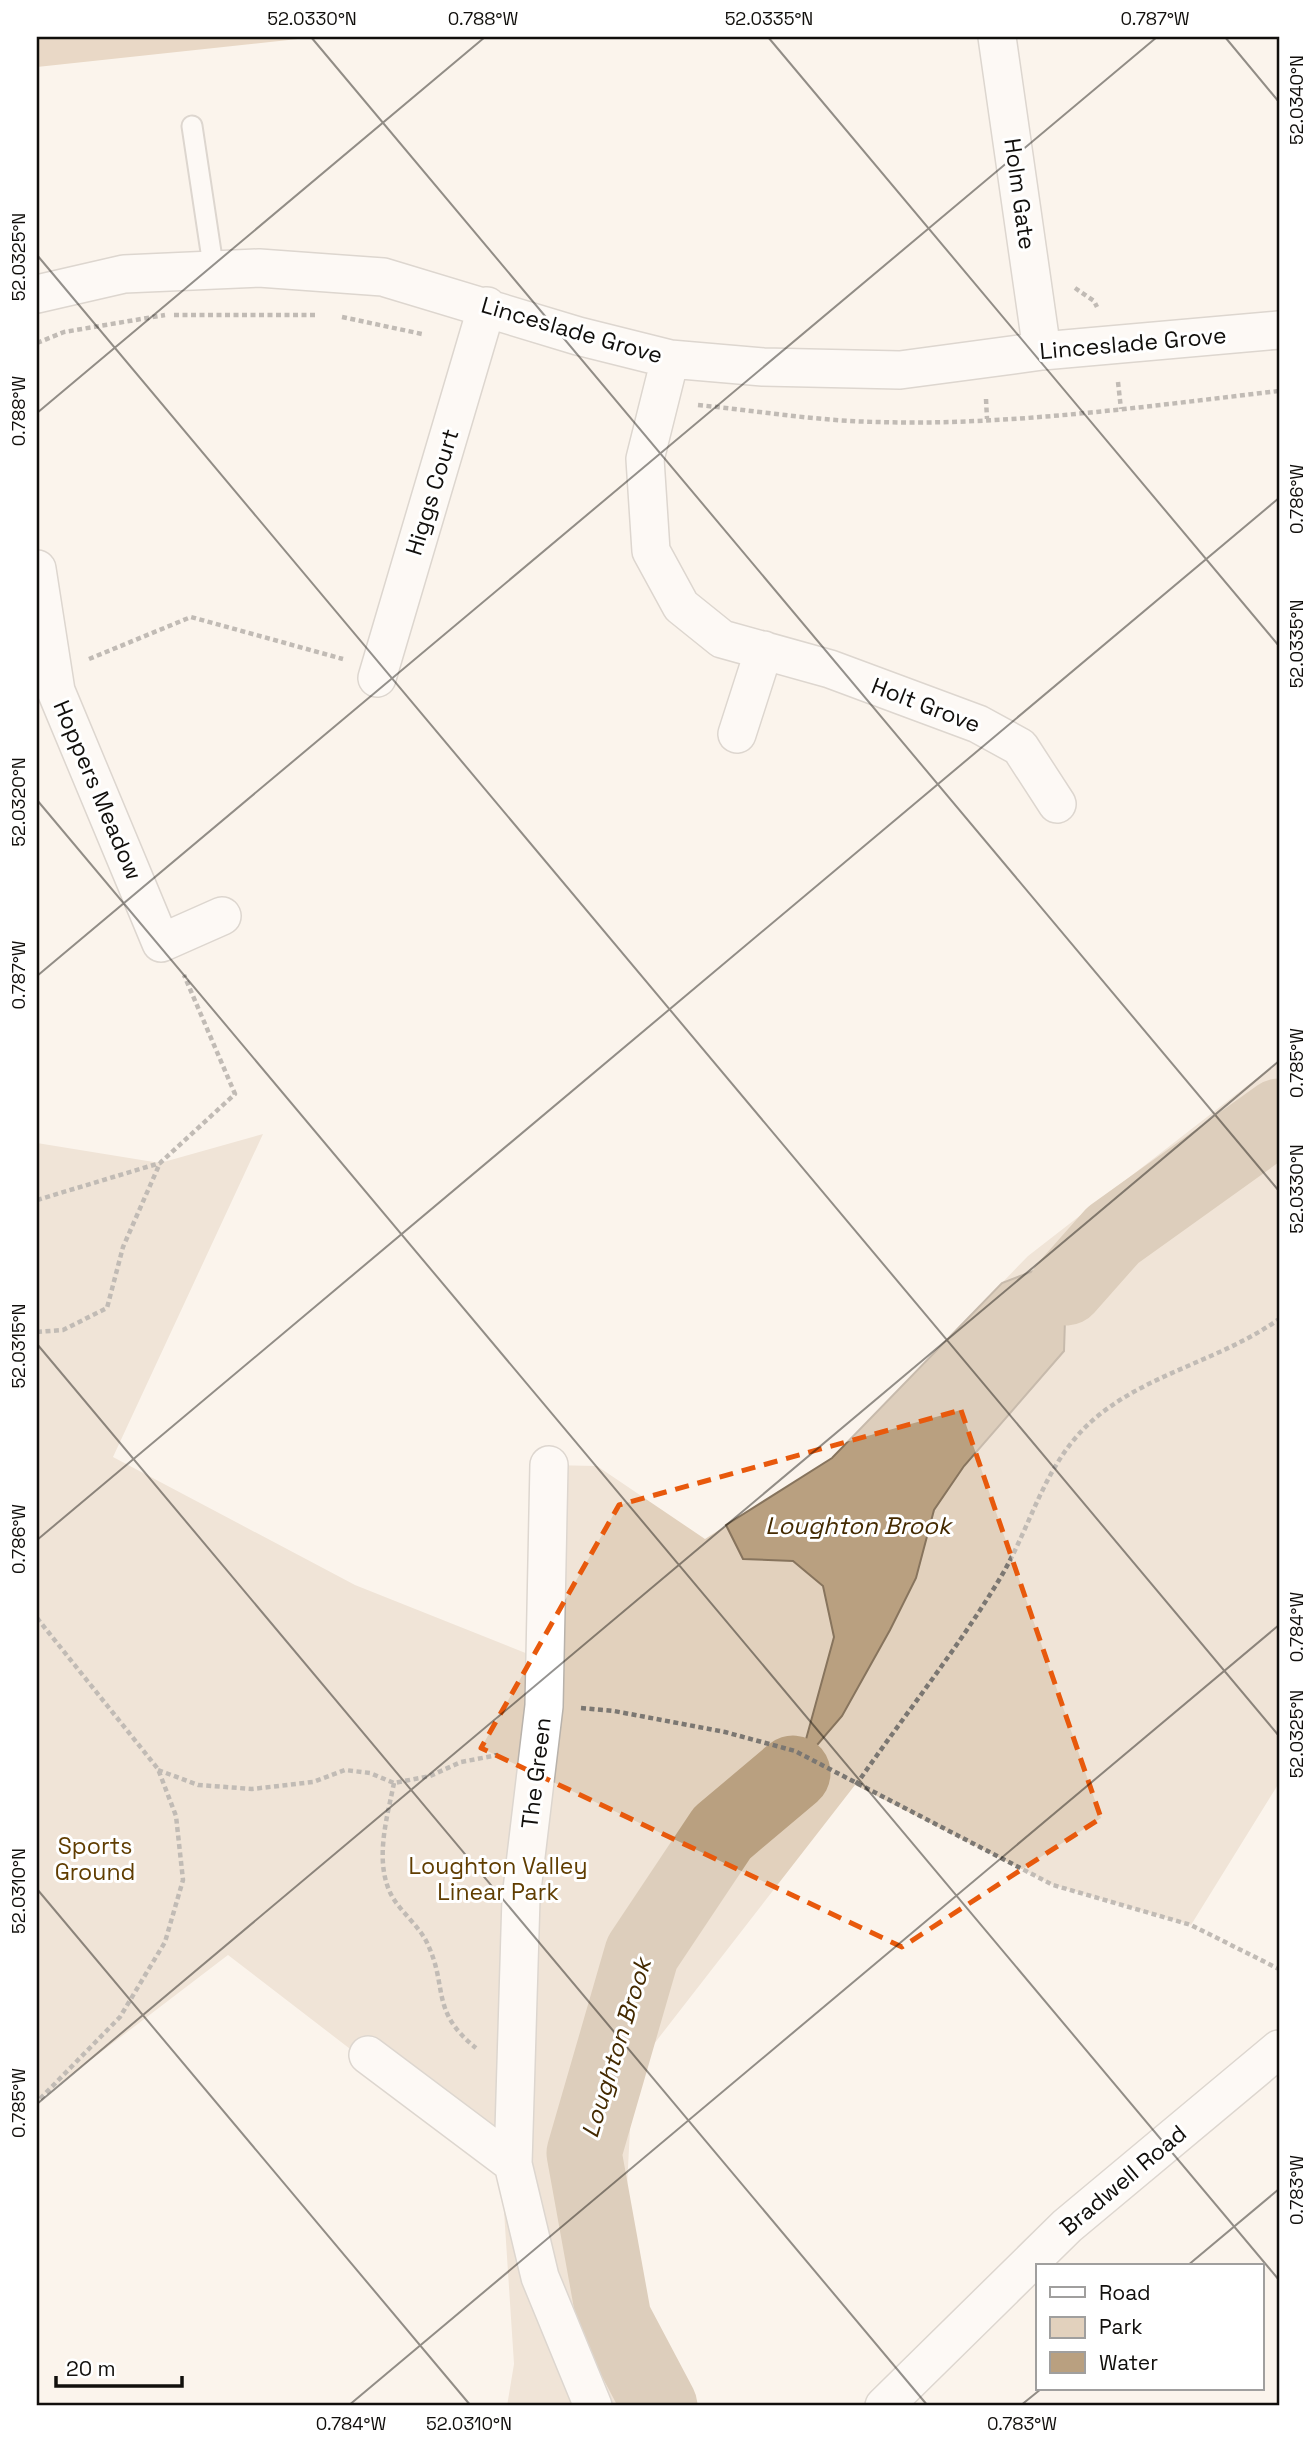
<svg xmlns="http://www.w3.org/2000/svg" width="1316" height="2443" font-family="'Space Grotesk',sans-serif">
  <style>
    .green { fill: #e2d1bd }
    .forest { fill: #d2b797 }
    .water { fill: #b9a080; stroke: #87745d; stroke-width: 2 }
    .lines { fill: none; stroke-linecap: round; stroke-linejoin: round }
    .river { stroke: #b9a080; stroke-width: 75 }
    .service-casing { stroke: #b8b2ab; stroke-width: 23 }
    .minor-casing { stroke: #b8b2ab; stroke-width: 40 }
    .path { stroke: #7b7772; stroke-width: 4.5; stroke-dasharray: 5 3.5; stroke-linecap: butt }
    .service { stroke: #fff; stroke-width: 19 }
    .minor { stroke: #fff; stroke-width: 37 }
    .marked { fill: none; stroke: #e8590c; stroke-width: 5; stroke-dasharray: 14 9; stroke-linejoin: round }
    .ticks { fill: none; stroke: #110f0c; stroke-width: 2; stroke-opacity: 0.45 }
    .labels { text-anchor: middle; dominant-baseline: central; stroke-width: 6; stroke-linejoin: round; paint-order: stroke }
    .street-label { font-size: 23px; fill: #110f0c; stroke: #fff }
    .park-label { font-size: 23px; fill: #603d01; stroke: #fff }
    .water-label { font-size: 24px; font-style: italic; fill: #442a00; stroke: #fff }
    .neatline { fill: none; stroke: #110f0c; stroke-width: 2.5 }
    .ticks-label { font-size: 18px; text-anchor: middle; fill: #110f0c }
  </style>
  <rect width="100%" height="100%" fill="#fbf4ec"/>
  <!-- green -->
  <path class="green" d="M1279,1061V1783L1191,1925L1053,1885L855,1785L633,2071L621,2303L690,2406H507L514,2364L501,2165L228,1955L37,2101V1143L160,1163L263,1134L113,1457L355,1585L543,1660L549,1465L597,1466L705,1539L832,1458L1028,1256Z"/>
  <!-- forest -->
  <path class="forest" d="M37,37H316L37,67Z"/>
  <!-- water -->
  <path class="water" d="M1036,1270L1066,1288L1064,1351L964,1466L934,1510L916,1578L890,1630L842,1716L793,1773L805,1743L834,1637L823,1586L793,1561L743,1559L726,1525L832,1458L1002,1283Z"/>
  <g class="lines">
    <!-- river -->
    <path class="river" d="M1066,1288L1113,1235L1279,1116
      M660,2406L614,2319L584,2153L642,1953L722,1833L793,1773"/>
    <defs>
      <path id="service" d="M192,126L214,272"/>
      <path id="minor" d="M997,37L1042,351
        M37,294L124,274L259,268L383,277L578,336L670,359L763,367L900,370L1042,351L1279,330
        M670,359L645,459L651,551L681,606L722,639L830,669L978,724L1020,747L1057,804
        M37,569L56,691L161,943L222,916
        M377,678L487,306
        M737,734L764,650
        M549,1465L544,1706L521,1898L513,2164L540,2277L593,2406
        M368,2055L513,2164
        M884,2406L1067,2226L1279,2049"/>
    </defs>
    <!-- service casing -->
    <use href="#service" class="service-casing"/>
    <!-- minor casing -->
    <use href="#minor" class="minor-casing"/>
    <!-- path -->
    <path class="path" d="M1075,288L1094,301L1097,307
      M174,315H316
      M342,317L422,334
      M37,343L64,332L165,315
      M1118,382L1121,409
      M986,399L987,419
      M698,405C758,411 818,421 878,422C1009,426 1149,406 1279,391
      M89,659L191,617L343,659
      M37,1200L160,1163L235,1094L184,975
      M37,1332L63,1330L107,1308L123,1247L160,1163
      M37,1618L158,1769L176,1816L183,1880L165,1942L120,2017L37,2102
      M581,1708L614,1711L725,1732L795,1751L1053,1885L1191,1925L1279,1969
      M158,1770L198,1785L252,1789L313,1782L345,1770L370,1773L394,1783L430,1776L461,1762L498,1755
      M394,1783C387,1818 373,1864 393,1898C403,1914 421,1928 428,1945C448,1988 430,2011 476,2048
      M856,1785C903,1717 956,1651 999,1580C1032,1526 1043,1464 1093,1420C1147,1373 1222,1360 1279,1319"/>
    <!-- service -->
    <use href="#service" class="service"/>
    <!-- minor -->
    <use href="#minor" class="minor"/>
  </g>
  <!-- marked area -->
  <path d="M0 0H1316V2443H0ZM961,1410L1101,1818L902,1947L481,1748L619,1505Z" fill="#fbf4ec" fill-opacity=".55" fill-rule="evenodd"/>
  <path class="marked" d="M961,1410L1101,1818L902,1947L481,1748L619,1505Z"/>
  <!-- ticks -->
  <path class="ticks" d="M311,37L1279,1191M768,37L1279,646M1225,37L1279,102M37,255L1279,1736M37,413L485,37M37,800L1279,2280M37,976L1157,37M37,1344L928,2406M37,1540L1279,498M37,1889L471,2406M37,2104L1279,1061M1187,2266L1279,2189M348,2406L1279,1625M1020,2406L1041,2389"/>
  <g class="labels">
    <!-- street labels -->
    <g class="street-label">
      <text transform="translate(1020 194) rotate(82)">Holm Gate</text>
      <text transform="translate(572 330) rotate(16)">Linceslade Grove</text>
      <text transform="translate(1133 343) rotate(-5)">Linceslade Grove</text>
      <text transform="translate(432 492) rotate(-73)">Higgs Court</text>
      <text transform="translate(926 705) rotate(21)">Holt Grove</text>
      <text transform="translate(98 790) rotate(67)">Hoppers Meadow</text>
      <text transform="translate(536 1773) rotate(-83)">The Green</text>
      <text transform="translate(1123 2180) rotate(-40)">Bradwell Road</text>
    </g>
    <!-- park labels -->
    <g class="park-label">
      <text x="95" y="1846">Sports<tspan x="95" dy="26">Ground</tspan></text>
      <text x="498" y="1866">Loughton Valley<tspan x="498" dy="26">Linear Park</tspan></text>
    </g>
    <!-- water labels -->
    <g class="water-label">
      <text x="858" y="1525">Loughton Brook</text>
      <text transform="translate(616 2048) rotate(-73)">Loughton Brook</text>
    </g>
  </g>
  <!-- border -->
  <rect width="1316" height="2443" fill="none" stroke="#ffffff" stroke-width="77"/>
  <!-- legend -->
  <rect x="1036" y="2264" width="228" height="126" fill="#ffffff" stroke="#a09f9e" stroke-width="2"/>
  <rect x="1050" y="2287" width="35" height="10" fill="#ffffff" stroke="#a09f9e" stroke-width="2"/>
  <text x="1099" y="2300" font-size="21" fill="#110f0c">Road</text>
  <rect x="1050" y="2317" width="35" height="21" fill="#e2d1bd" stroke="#a09f9e" stroke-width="2"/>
  <text x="1099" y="2334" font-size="21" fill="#110f0c">Park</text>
  <rect x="1050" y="2352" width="35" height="21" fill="#b9a080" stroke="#a09f9e" stroke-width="2"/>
  <text x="1099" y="2370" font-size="21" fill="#110f0c">Water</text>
  <!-- scale -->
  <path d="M56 2376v10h126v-10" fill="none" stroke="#110f0c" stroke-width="3.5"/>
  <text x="66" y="2376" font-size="21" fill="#110f0c" stroke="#ffffff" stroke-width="5" paint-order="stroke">20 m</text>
  <rect x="38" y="38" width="1240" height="2366" class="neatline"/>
  <g class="ticks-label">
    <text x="312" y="25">52.0330°N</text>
    <text x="483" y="25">0.788°W</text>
    <text x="769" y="25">52.0335°N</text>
    <text x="1155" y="25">0.787°W</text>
    <text transform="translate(1297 100) rotate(-90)" y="6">52.0340°N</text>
    <text transform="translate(19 257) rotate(-90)" y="6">52.0325°N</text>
    <text transform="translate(19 411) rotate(-90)" y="6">0.788°W</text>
    <text transform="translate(1297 499) rotate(-90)" y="6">0.786°W</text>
    <text transform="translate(1297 644) rotate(-90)" y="6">52.0335°N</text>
    <text transform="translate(19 802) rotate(-90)" y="6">52.0320°N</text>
    <text transform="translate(19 975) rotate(-90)" y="6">0.787°W</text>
    <text transform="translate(1297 1063) rotate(-90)" y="6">0.785°W</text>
    <text transform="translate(1297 1189) rotate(-90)" y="6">52.0330°N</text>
    <text transform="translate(19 1346) rotate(-90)" y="6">52.0315°N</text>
    <text transform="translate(19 1539) rotate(-90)" y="6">0.786°W</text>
    <text transform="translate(1297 1627) rotate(-90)" y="6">0.784°W</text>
    <text transform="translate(1297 1734) rotate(-90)" y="6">52.0325°N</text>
    <text transform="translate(19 1891) rotate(-90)" y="6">52.0310°N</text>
    <text transform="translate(19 2103) rotate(-90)" y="6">0.785°W</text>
    <text transform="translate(1297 2190) rotate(-90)" y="6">0.783°W</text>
    <text x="351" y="2430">0.784°W</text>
    <text x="469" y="2430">52.0310°N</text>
    <text x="1022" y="2430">0.783°W</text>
  </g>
</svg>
